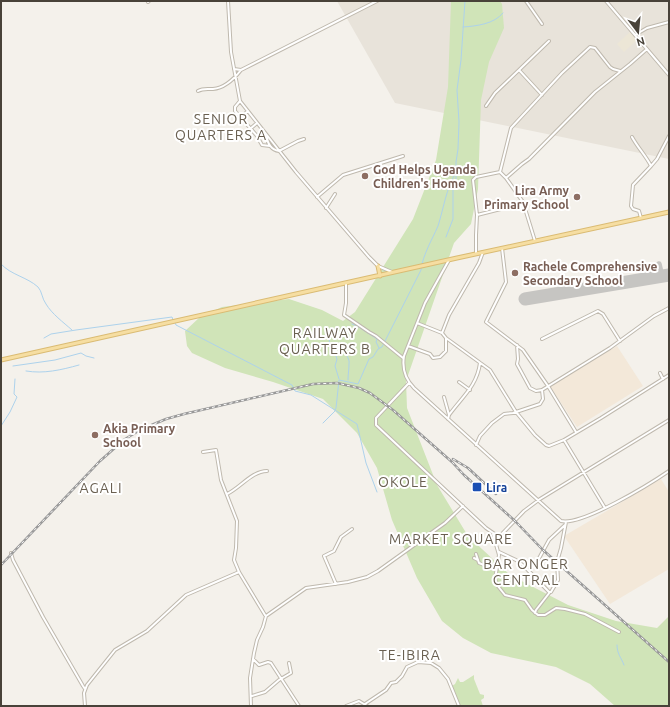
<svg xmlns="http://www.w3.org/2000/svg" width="670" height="707" font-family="Ubuntu,sans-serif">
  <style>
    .residential { fill: #e8e3da }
    .commercial { fill: #f3e8d9 }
    .education { fill: #ece6d6 }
    .green { fill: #d0e4b8 }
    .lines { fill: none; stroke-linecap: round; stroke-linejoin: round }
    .stream { stroke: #add2eb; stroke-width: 1 }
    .taxiway { stroke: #c6c5c2; stroke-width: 5.5 }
    .runway { stroke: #c6c5c2; stroke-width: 13 }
    .minor-casing { stroke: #bfb9ae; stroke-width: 4 }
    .major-casing { stroke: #dabb73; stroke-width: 5 }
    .minor { stroke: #fff; stroke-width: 2 }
    .major { stroke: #f6dea2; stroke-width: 3 }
    .rail-casing { stroke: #999; stroke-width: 2.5 }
    .rail { stroke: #fff; stroke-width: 1; stroke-dasharray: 3; stroke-linecap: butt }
    .education-dot { fill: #8d6e63; stroke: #fff; stroke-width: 1.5 }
    .transit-dot { fill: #1a4fb4; stroke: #fff; stroke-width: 1.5 }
    .labels { text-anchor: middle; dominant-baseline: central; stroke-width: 4; stroke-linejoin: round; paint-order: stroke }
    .education-label { font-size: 12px; font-weight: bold; fill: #785e54; stroke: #fff; text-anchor: start }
    .transit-label { font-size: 12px; font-weight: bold; fill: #164399; stroke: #fff; text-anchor: start }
    .quarter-label { font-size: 14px; letter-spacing: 1px; fill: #6a6051; stroke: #fff }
  </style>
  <rect width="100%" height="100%" fill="#f4f1eb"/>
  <!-- residential -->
  <path class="residential" d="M337,1H669V159L395,103Z"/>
  <!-- commercial -->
  <path class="commercial" d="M617,346L643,386L577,427L550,386Z
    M661,479L669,492V569L610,604L564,536Z"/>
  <!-- education -->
  <path class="education" d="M630,32L637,40L624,52L617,44Z"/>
  <!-- green -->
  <path class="green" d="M451,1H500L502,4L504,28L489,62L481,100L478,189L471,224L454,243L406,381L407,408L437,485L468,536L510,575L568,605L616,621L657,628L669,616V706H615L590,684L556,667L491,653L463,638L442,621L417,578L392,520L377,468L357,433L323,399L273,382L225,368L192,353L187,346L185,331L200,317L222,307L289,299L322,310L343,321L355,312L413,219L436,160L448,87Z
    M474,675V679L480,694L484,695V698L481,700L483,706H460L452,686L455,684L458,678L460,682H463Z"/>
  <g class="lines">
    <!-- stream -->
    <path class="stream" d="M463,27C477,26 494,24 503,13
      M446,237L453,219V188L456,182V162L458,149L459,122L457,90L461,60L465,1
      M1,264C11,275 27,277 38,287C42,291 42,299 46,304C52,314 63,322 72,330
      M175,323L176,325L292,385L295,391L311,395L357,424L366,463L377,492
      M352,324L357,326L377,339L376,342L379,348
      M325,327C333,334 325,348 336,356L337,359L335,366L339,379
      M44,338L51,334L76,330L172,317L173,320
      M13,366L55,360L81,353L86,356L94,358
      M26,371C44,374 61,370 79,365
      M348,380C348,374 349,370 349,364C350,360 347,358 347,354L350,353
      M323,423L335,411L336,408L339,380L358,384L369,359L373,357L378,349L382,347L421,270C423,254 432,240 438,226C444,207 446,189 456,172
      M1,426L10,412L17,397L14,394L15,379
      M617,645C617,654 621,657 624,665"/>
    <!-- taxiway -->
    <path class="taxiway" d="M659,264L662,277"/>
    <!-- runway -->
    <path class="runway" d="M525,299L669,275"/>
    <defs>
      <path id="minor" d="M228,1L231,52L240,101L296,172L369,257L378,266L392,272
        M526,1L542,24
        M606,1L669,75
        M148,2L149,1
        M635,35L647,28L669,22
        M234,69L241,70
        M519,70L549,41
        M198,91C203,88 207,89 213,89C225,88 234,79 241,70L377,1
        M240,101L235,107V111L258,137L264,133
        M486,106L495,93L519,70L542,95
        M241,117L248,111
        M250,129L257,123
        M267,136C267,144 272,150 279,151L298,141L304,139
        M632,137C638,148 646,156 651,166L633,185L631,206L633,209L639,211L641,218
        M258,138L262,145L270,146
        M651,166L657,159L669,136
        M500,172L506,178L522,164L529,159L595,92L630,64L647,49
        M500,172L511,128L562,73L590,47L595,48L610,67L613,69L620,71
        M506,178L523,202L535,241
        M317,197L343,175L403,156
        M326,208L335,194
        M477,215L517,205L522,202
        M502,248L506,282L486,322L523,350L548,386L576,432
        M476,254V235L477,215L473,180L476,177L500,172
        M449,260L425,303L404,356C402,368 405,379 414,388L561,521C582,526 650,484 669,471
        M346,283V303L344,315L369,332L376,336L403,358
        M417,323L442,333L446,338L490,370L516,412L535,435L546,445L549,446L564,440
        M442,333L449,315L479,263L483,252
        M542,339L598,311L603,314L620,341
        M517,345L518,359L517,364L530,388L536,391L542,390
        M408,346L430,354L433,358L440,357L446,351V338
        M660,373L663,379
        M459,382L470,390
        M409,383L376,418V425L486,528L499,537L524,511L540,499L669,420
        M444,397L449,415L448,419
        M449,415C462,397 477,386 480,363
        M476,445L480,436L492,423L504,414L513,413L540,404L543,399L542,390L610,348L654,316L669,308
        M227,494C240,488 252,471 267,471
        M605,508L564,440L601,418L669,375
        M493,534L499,555L495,579L497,585L505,595L525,600L532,610L538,615H545L556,608L565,609L585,614L619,632
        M499,552L516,560L524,566L549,592H551L558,580L557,562L561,548L566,522
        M11,553L13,560L43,617L83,686L85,689
        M476,554L479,563L496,570
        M474,558L478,560
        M524,566L537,562L549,540L565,525
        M239,572L265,615
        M336,584L324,556L334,551L341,537L352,529
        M535,613L536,610L550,592
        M253,659L259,665L268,662L271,663L299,706
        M252,696L265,692L279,680L291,673L289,663
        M365,704L386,690L391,683L396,682L402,676L407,667L418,662L431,663L439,668L448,679L459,706
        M85,706L84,693L87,685L115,650L147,631L186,595L239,572L234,560L236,548L237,521L221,480L216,450L203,452
        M251,706L250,678L254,653L257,640L263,627L266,616L306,588L348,582L367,577L378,571L445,523L463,506
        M346,706L359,701L367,706"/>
      <path id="major" d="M378,266L380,276
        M1,360L457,258L669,212"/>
    </defs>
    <!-- minor casing -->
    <use href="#minor" class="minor-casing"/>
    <!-- major casing -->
    <use href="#major" class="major-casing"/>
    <!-- minor -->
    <use href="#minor" class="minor"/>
    <!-- major -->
    <use href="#major" class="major"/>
    <defs>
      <path id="rail" d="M453,459L468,468L496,494
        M1,565L100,461L125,439L142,429L166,419L184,414L313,384L337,383L359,388L370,393L393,410L452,462L464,475L515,521L543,550L669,662"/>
    </defs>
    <!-- rail casing -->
    <use href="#rail" class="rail-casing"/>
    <!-- rail -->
    <use href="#rail" class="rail"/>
  </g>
  <!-- markers -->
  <g class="education-dot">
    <circle cx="365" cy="176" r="4"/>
    <circle cx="577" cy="197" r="4"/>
    <circle cx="515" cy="273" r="4"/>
    <circle cx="95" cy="435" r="4"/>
  </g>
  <rect class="transit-dot" x="472" y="482" width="10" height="10" rx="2"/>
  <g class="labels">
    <!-- education labels -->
    <g class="education-label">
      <text x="373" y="169">God Helps Uganda<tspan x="373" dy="14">Children's Home</tspan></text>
      <text x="569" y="190" text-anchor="end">Lira Army<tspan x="569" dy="14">Primary School</tspan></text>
      <text x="523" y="266">Rachele Comprehensive<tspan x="523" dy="14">Secondary School</tspan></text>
      <text x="103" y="428">Akia Primary<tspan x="103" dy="14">School</tspan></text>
    </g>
    <!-- transit labels -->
    <g class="transit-label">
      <text x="486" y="487">Lira</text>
    </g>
    <!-- quarter labels -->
    <g class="quarter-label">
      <text x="221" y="119">SENIOR<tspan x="221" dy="16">QUARTERS A</tspan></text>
      <text x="325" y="333">RAILWAY<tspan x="325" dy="16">QUARTERS B</tspan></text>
      <text x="403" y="482">OKOLE</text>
      <text x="101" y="488">AGALI</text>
      <text x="451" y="539">MARKET SQUARE</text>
      <text x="526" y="564">BAR ONGER<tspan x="526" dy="16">CENTRAL</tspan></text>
      <text x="410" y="655">TE-IBIRA</text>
    </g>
  </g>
  <!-- border -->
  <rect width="670" height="707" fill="none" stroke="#484239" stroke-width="4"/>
  <!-- north arrow -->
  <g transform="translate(638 32) rotate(164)" stroke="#ffffff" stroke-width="3" paint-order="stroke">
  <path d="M0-3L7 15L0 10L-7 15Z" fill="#484239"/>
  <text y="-6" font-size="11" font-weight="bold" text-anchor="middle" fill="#484239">N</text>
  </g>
</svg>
